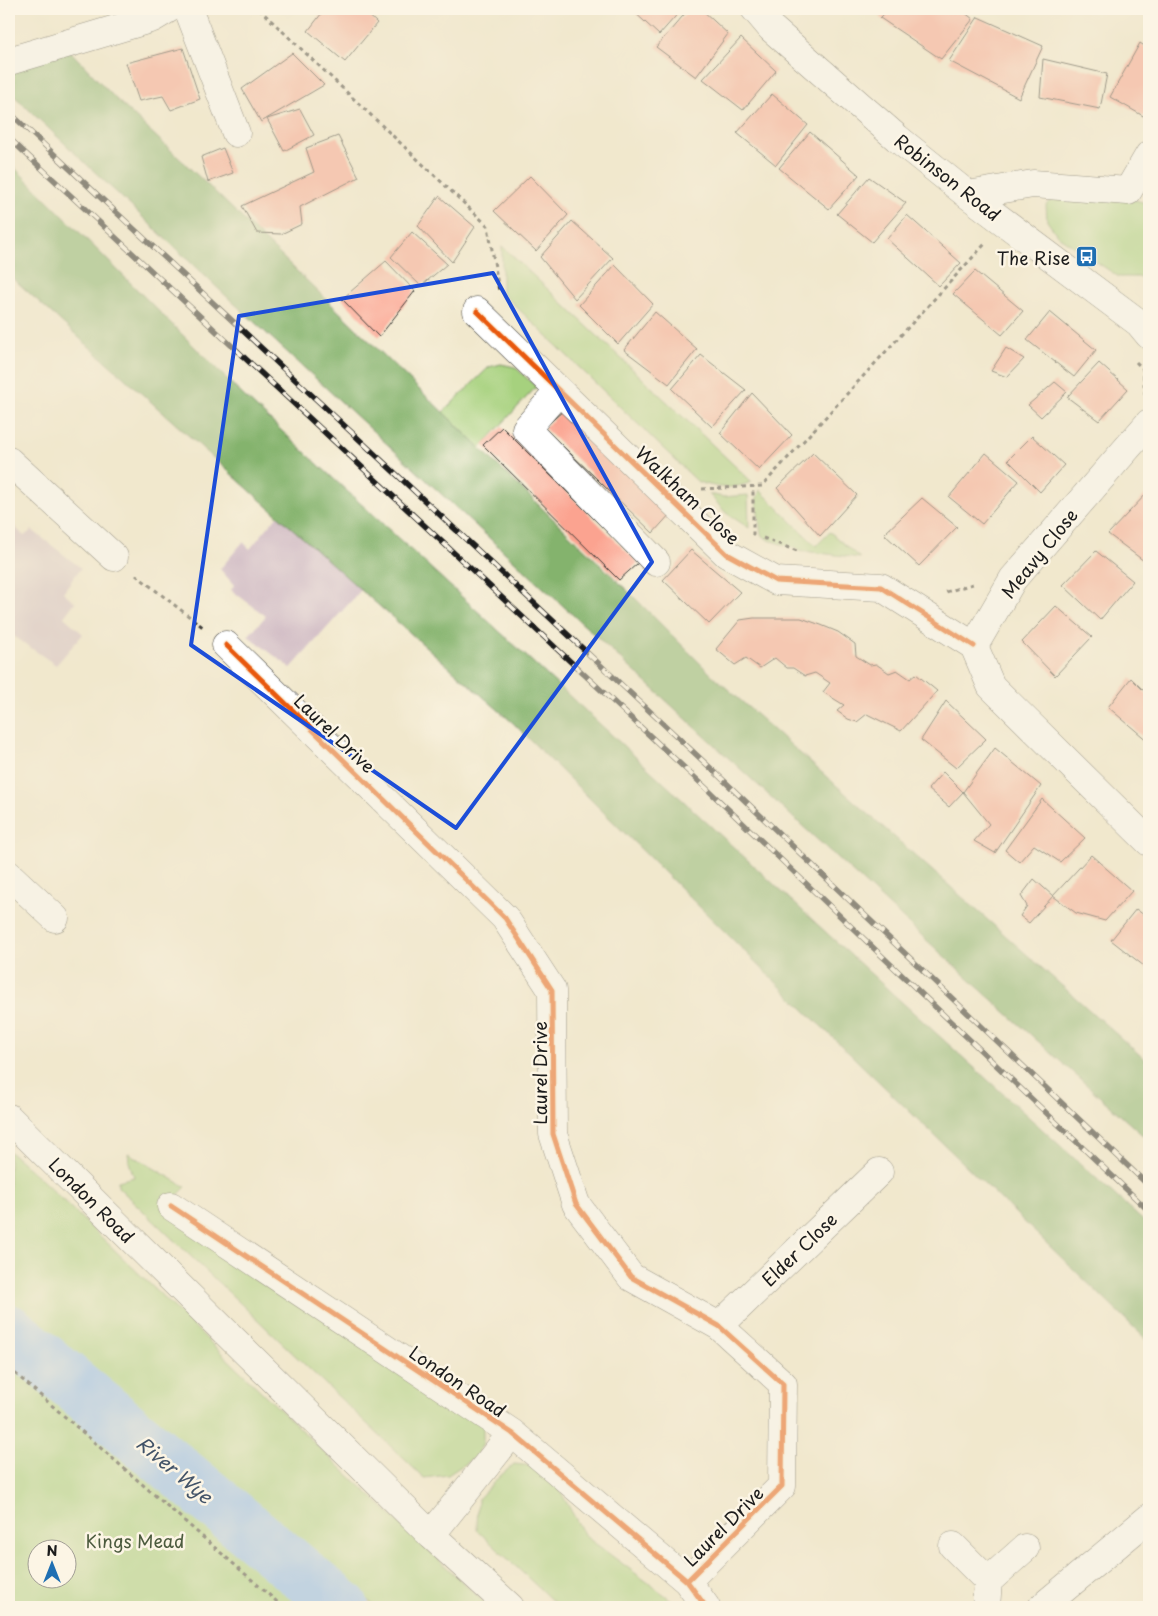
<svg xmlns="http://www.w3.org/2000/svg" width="1158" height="1616" font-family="'Playpen Sans',sans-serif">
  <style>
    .industrial { fill: #d2bdc6 }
    .green { fill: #a6d17e; stroke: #61764d; fill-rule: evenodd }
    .forest { fill: #84b36d; stroke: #506844 }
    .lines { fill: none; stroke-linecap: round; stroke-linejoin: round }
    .river { stroke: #8abaf6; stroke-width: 54 }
    .building { fill: #fba390 }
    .minor-casing { stroke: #3c3b37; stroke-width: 29 }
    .major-casing { stroke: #3c3b37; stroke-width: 29 }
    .path { stroke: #3c3b37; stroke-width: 3; stroke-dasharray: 4 4; stroke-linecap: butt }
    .minor { stroke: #fff; stroke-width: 28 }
    .major { stroke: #fff; stroke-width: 28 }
    .rail-casing { stroke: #1c1c1c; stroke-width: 5.5 }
    .rail { stroke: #fcf5e5; stroke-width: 4; stroke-dasharray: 11; stroke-linecap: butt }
    .cycleway-casing { stroke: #fcf5e5; stroke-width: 8 }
    .cycleway { stroke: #e8590c; stroke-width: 5 }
    .marked { fill: none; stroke: #1d4ed8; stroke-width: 4; stroke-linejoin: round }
    .labels { text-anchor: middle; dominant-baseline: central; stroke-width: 5; stroke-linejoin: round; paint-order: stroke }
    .street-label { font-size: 18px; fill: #1c1c1c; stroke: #fcf5e5 }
    .poi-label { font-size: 18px; fill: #1c1c1c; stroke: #fcf5e5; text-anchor: end }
    .park-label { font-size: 18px; fill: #4c5b3e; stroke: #fcf5e5 }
    .water-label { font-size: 19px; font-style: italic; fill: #425368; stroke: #fcf5e5 }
  </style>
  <rect width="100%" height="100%" fill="#fcf5e5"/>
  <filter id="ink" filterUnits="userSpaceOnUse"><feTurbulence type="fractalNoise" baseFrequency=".02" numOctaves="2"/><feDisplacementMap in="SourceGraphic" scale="10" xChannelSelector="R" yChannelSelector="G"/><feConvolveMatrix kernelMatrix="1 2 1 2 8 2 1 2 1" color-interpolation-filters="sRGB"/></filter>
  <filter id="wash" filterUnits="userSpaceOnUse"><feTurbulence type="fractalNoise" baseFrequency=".0096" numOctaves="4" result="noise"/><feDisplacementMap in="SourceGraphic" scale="20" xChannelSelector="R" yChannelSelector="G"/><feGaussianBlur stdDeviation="1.12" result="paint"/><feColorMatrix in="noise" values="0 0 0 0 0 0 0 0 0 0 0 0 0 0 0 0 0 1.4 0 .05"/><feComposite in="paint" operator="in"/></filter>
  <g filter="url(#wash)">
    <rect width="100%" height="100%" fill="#f1e8cd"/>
    <!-- industrial -->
    <path class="industrial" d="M278,515L361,590L291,668L248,636L266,616L231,590L234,585L220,569L243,542L250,549Z
      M9,521L24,536L32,530L81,568L63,592L75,602L64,617L83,634L56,665L9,633Z"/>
    <!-- green -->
    <path class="green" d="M1058,192C1089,194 1120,194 1149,204V277H1119L1058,236L1047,221L1046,205Z
      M502,246L752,482C730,490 719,488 698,482L502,293Z
      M501,364L515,367L536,387L480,448L443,412L489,367Z
      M760,490L816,546L830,532L860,558L803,551L768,540L761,534L756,500Z
      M709,494L723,497L748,495L749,528L726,513Z
      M9,1151L42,1180L322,1450L489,1607H376L9,1306Z
      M128,1153L186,1187L165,1208L483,1422V1443L475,1457L448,1475L424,1478L118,1187V1181L134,1177L129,1162Z
      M9,1351L324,1607H9ZM38,1548H68V1578H38Z
      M514,1464L534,1466L557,1485L585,1536L681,1607H559L477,1530L478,1499L499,1477Z"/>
    <!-- forest -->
    <path class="forest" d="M55,35L116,99L209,186L633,596L712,675L1149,1063V1141L971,981L226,296L9,91V58Z
      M9,162L245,397L893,994L1149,1226V1342L797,1003L512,722L361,590L9,275Z"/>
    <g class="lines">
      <!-- river -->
      <path class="river" d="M9,1331L342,1607"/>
    </g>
    <g id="blocks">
      <!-- building -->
      <path class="building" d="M325,9H362L377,23L345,62L308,31Z
        M631,9H682L659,35Z
        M689,9H701L728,34L696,77L656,47Z
        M872,9H883L878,14Z
        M889,9H960L973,19L941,59L880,18Z
        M978,17L1043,46L1019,98L949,61Z
        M741,38L776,71L743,110L703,79Z
        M1140,43L1149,49V110L1145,117L1110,97Z
        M183,48L200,99L171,110L163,96L139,101L126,63Z
        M292,53L324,85L261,122L242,89Z
        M1043,59L1107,74L1100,109L1040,97Z
        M772,94L808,125L776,165L737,133Z
        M300,109L314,135L284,151L267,119Z
        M810,132L859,175L829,209L779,168Z
        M338,136L359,177L300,207L302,224L281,234L257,233L242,206L314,172L306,148Z
        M223,148L233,173L208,182L201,157Z
        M530,176L568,215L536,251L494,211Z
        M869,177L906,203L872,242L837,214Z
        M439,196L475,227L452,262L418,226Z
        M907,215L961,263L939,286L887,239Z
        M572,221L613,258L575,299L540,257Z
        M412,232L447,264L421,286L391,257Z
        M386,261L415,291L379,337L342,299Z
        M615,265L653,304L618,344L579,305Z
        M975,271L1023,311L1002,335L953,294Z
        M655,312L697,349L669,384L624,350Z
        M1050,312L1096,350L1074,377L1027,340Z
        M1006,348L1024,359L1007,377L991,371Z
        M701,355L746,390L712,427L672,389Z
        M1099,363L1128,389L1099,421L1067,397Z
        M1055,382L1067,392L1041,417L1028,405Z
        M752,393L792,435L759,470L720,433Z
        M565,409L671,513L653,533L544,428Z
        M502,427L638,563L619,580L483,445Z
        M1032,436L1064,465L1040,492L1008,460Z
        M813,453L857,495L820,536L777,488Z
        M986,453L1019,481L982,524L949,497Z
        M1149,491V562L1148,564L1108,534Z
        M922,498L957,527L919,566L884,534Z
        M691,550L740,592L709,624L663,580Z
        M1096,551L1133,581L1100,620L1063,585Z
        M1056,606L1092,637L1055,676L1022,642Z
        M754,618H801L821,625L838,632L855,644L856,656L870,665L876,664L889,673L897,670L910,679L916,674L937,691L901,731L867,714L857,722L848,719L837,711L844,705L823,692L830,683L815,673L805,676L793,668H787L775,658L760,668L746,658L735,665L716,649L740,620Z
        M1131,678L1149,696V742L1108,707Z
        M946,701L986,739L956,768L921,740Z
        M995,748L1041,786L995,853L974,841L989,824L963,792Z
        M943,772L963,792L949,807L928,789Z
        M1042,799L1085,838L1060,862L1034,845L1019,862L1005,850Z
        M1091,855L1132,891L1105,921L1076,913L1053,896Z
        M1034,879L1053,896L1029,923L1020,916L1027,906L1021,896Z
        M1136,909L1149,919V970L1111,940Z"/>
    </g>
  </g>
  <g filter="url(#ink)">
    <use href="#blocks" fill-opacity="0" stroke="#3c3b37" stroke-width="1"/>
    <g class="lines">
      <defs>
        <path id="minor" d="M188,9L236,133
          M755,9L771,28L897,138L968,195L1139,323L1149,335
          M9,61L153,18L168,9
          M968,195L1033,184L1128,191L1149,155
          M477,311L727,554L776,581L881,587L974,646
          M559,391L526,429L656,562
          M1149,423L1013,579L974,646L991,686L1149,842
          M9,461L114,557
          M226,645L505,918L552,990L553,1134L576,1204L631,1277L719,1326L783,1384L782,1486L687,1581
          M9,875L55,918
          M171,1206L512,1433L687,1581L706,1607
          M719,1326L879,1172
          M431,1535L512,1433
          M953,1546L988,1581
          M986,1607L988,1581L1025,1548
          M1042,1607L1149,1518"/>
        <path id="major" d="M9,1118L431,1535L510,1607"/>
      </defs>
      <!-- minor casing -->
      <use href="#minor" class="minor-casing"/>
      <!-- major casing -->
      <use href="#major" class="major-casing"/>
      <!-- path -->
      <path class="path" d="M259,9L488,226L499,291
        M1136,362L1143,369L1145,395
        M702,489L762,486L985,244
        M752,533L753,534V486
        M763,538L797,551
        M136,575L204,628
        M946,592L976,583
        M9,1368L283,1607"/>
      <!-- minor -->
      <use href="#minor" class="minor"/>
      <!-- major -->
      <use href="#major" class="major"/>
      <defs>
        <path id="rail" d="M9,112L718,775L1149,1186
          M9,138L706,788L1149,1211"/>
      </defs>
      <!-- rail casing -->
      <use href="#rail" class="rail-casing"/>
      <!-- rail -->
      <use href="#rail" class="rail"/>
      <defs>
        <path id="cycleway" d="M477,311L727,554L776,581L881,587L974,646
          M226,645L505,918L552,990L553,1134L576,1204L631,1277L719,1326L783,1384L782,1486L687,1581
          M171,1206L512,1433L687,1581L706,1607"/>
      </defs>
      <!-- cycleway casing -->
      <use href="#cycleway" class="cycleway-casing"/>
      <!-- cycleway -->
      <use href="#cycleway" class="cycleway"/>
    </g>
  </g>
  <!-- marked area -->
  <path d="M0 0H1158V1616H0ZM493,273L652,562L456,828L191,645L239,316Z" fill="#f1e8cd" fill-opacity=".55" fill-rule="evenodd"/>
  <path class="marked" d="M493,273L652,562L456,828L191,645L239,316Z"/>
  <!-- icons -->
  <defs>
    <symbol id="bus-square" viewBox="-11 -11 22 22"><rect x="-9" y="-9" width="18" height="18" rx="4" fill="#1f6fb2" stroke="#fcf5e5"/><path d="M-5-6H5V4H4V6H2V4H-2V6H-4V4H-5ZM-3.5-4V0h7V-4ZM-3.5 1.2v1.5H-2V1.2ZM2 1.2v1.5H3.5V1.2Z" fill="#fff"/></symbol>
  </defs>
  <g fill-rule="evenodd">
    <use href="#bus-square" x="1074" y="244" width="25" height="25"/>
  </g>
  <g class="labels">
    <!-- street labels -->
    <g class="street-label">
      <text transform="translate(948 177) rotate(38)">Robinson Road</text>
      <text transform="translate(688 495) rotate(43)">Walkham Close</text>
      <text transform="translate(1039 553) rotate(-51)">Meavy Close</text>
      <text transform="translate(335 733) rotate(44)">Laurel Drive</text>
      <text transform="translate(539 1073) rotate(-90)">Laurel Drive</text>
      <text transform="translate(92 1200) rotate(45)">London Road</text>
      <text transform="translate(799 1249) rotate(-44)">Elder Close</text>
      <text transform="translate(458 1381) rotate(34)">London Road</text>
      <text transform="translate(723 1526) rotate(-45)">Laurel Drive</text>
    </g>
    <!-- poi labels -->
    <g class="poi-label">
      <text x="1070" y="257">The Rise</text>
    </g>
    <!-- park labels -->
    <g class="park-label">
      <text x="135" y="1540">Kings Mead</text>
    </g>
    <!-- water labels -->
    <g class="water-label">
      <text transform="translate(175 1469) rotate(40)">River Wye</text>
    </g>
  </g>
  <!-- margin -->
  <rect width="1158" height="1616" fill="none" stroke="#fcf5e5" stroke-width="30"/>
  <!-- north arrow -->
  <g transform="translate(52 1564)"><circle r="24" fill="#fcf5e5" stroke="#a29e95"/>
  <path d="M0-4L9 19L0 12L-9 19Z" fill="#1f6fb2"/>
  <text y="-8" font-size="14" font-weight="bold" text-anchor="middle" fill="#1c1c1c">N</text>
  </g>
</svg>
